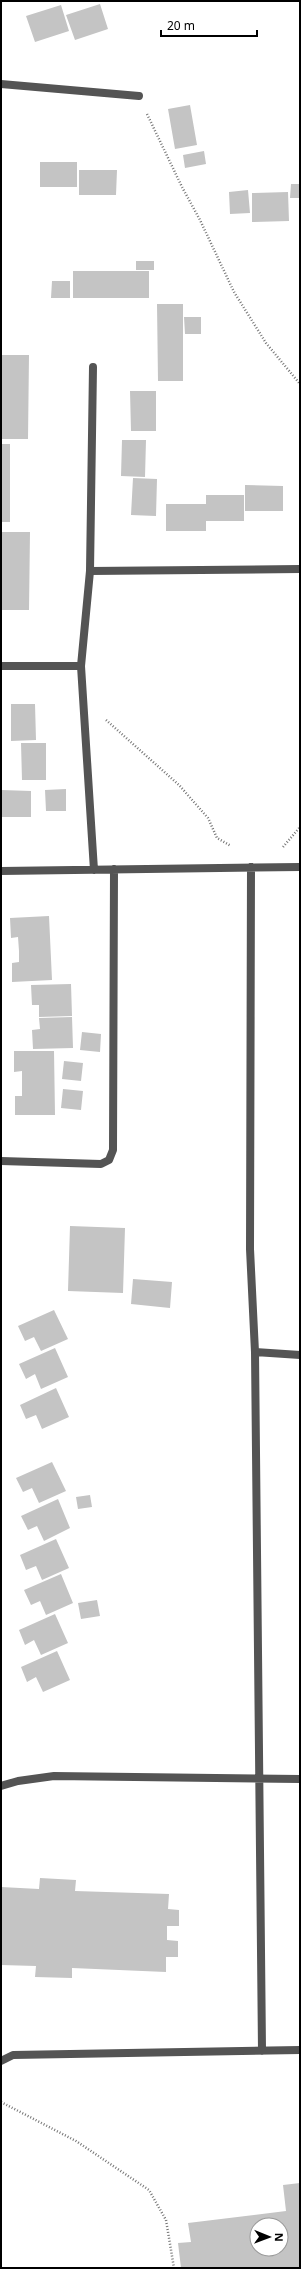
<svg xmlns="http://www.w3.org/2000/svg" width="301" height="2269" font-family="'Noto Sans',sans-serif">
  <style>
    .building { fill: #c4c4c4; fill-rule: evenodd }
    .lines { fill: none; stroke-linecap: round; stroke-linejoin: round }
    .path { stroke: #767676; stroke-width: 2.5; stroke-dasharray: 1 2; stroke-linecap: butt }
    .minor { stroke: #545454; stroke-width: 8 }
  </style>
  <rect width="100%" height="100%" fill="#fff"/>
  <!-- building -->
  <path class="building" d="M100,4L108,29L75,40L66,15Z
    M61,5L69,31L35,42L26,16Z
    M190,105L197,145L175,149L168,109Z
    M204,151L206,164L185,168L183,155Z
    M40,162H77V187H40Z
    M79,170H117L116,195H79Z
    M291,184H300V198H290Z
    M248,190L250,213L230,214L229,192Z
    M288,192L289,221L252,222V193Z
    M136,261H154V270H136Z
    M73,271H149V298H73Z
    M52,281H70V298H51Z
    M157,304H183V381H158Z
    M184,317H201V334H185Z
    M1,355H29L28,439H1Z
    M130,391H156V431H131Z
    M122,440H146L145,477L121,476Z
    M1,444H10V522H1Z
    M133,478L157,479L156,516L131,515Z
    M245,485L283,486V511H245Z
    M206,495H244V521H206Z
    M166,504H206V531H166Z
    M2,532H30L29,610H2Z
    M11,704H35L36,740L11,741Z
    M21,743H46V780H22Z
    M66,789V811H46L45,790Z
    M1,790L31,791V817H1Z
    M49,916L52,980L12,982V963L19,962V951L18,937L11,938L10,918Z
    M71,984L72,1016L39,1017V1005H32L31,985Z
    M72,1017L73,1048L33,1049L32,1030L40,1029L39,1018Z
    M82,1032L101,1034L100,1052L80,1050Z
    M14,1051H54L55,1115H15V1096H22V1071L14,1072Z
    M64,1061L83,1063L81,1081L62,1079Z
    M63,1089L83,1091L81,1110L61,1108Z
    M70,1226L125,1228L123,1293L68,1291Z
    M133,1279L172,1282L170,1308L131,1304Z
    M54,1310L68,1339L41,1351L34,1337L25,1341L18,1326Z
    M55,1348L68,1377L41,1389L35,1374L26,1379L19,1364Z
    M56,1388L69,1417L42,1429L36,1415L26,1419L20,1405Z
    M52,1462L66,1491L39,1503L32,1488L23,1492L16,1478Z
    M90,1495L92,1507L78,1509L76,1497Z
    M58,1499L70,1528L44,1541L37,1526L28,1530L21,1516Z
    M56,1539L69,1568L42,1580L36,1566L26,1570L20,1555Z
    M61,1574L73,1603L46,1615L40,1601L31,1605L24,1590Z
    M97,1600L100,1616L81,1619L78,1603Z
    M55,1614L68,1643L41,1655L34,1640L25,1645L19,1630Z
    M57,1651L70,1680L43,1692L36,1677L27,1682L21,1667Z
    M40,1878L76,1880L75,1891L169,1894L168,1909L179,1910V1926H167V1940L178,1941V1957H166V1972L72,1968V1978L35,1977L36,1966L1,1965V1887L39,1889Z
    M300,2183V2268H181L178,2243L191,2242L188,2223L286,2211L283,2185ZM257,2225H281V2249H257Z"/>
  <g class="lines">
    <!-- path -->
    <path class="path" d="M147,114L182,187L200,220L234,292L266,343L300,384
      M106,720L179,785L208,818L217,838L231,846
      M283,847L300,827
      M1,2102L76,2141L149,2190L166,2220L174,2268"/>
    <!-- minor -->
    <path class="minor" d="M1,84L139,96
      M93,367L90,571L81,666L94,870
      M90,571L300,569
      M1,666H81
      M251,867L250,1249L255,1352L262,2051
      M1,871L300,867
      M1,1161L101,1164L109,1160L113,1150L114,869
      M255,1352L300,1355
      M1,1786L18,1781L54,1776L300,1779
      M1,2061L13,2055L300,2050"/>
  </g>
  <!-- border -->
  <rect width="301" height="2269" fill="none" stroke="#000000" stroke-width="4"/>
  <!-- north arrow -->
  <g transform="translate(269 2237) rotate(91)"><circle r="19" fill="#ffffff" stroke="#999999"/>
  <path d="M0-3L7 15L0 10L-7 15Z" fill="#000000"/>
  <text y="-6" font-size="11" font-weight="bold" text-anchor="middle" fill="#000000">N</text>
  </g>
  <!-- scale -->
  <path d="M161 30v6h96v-6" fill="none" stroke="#000000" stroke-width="2"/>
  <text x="167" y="30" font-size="12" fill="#000000" stroke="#ffffff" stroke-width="3" paint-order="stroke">20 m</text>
</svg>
